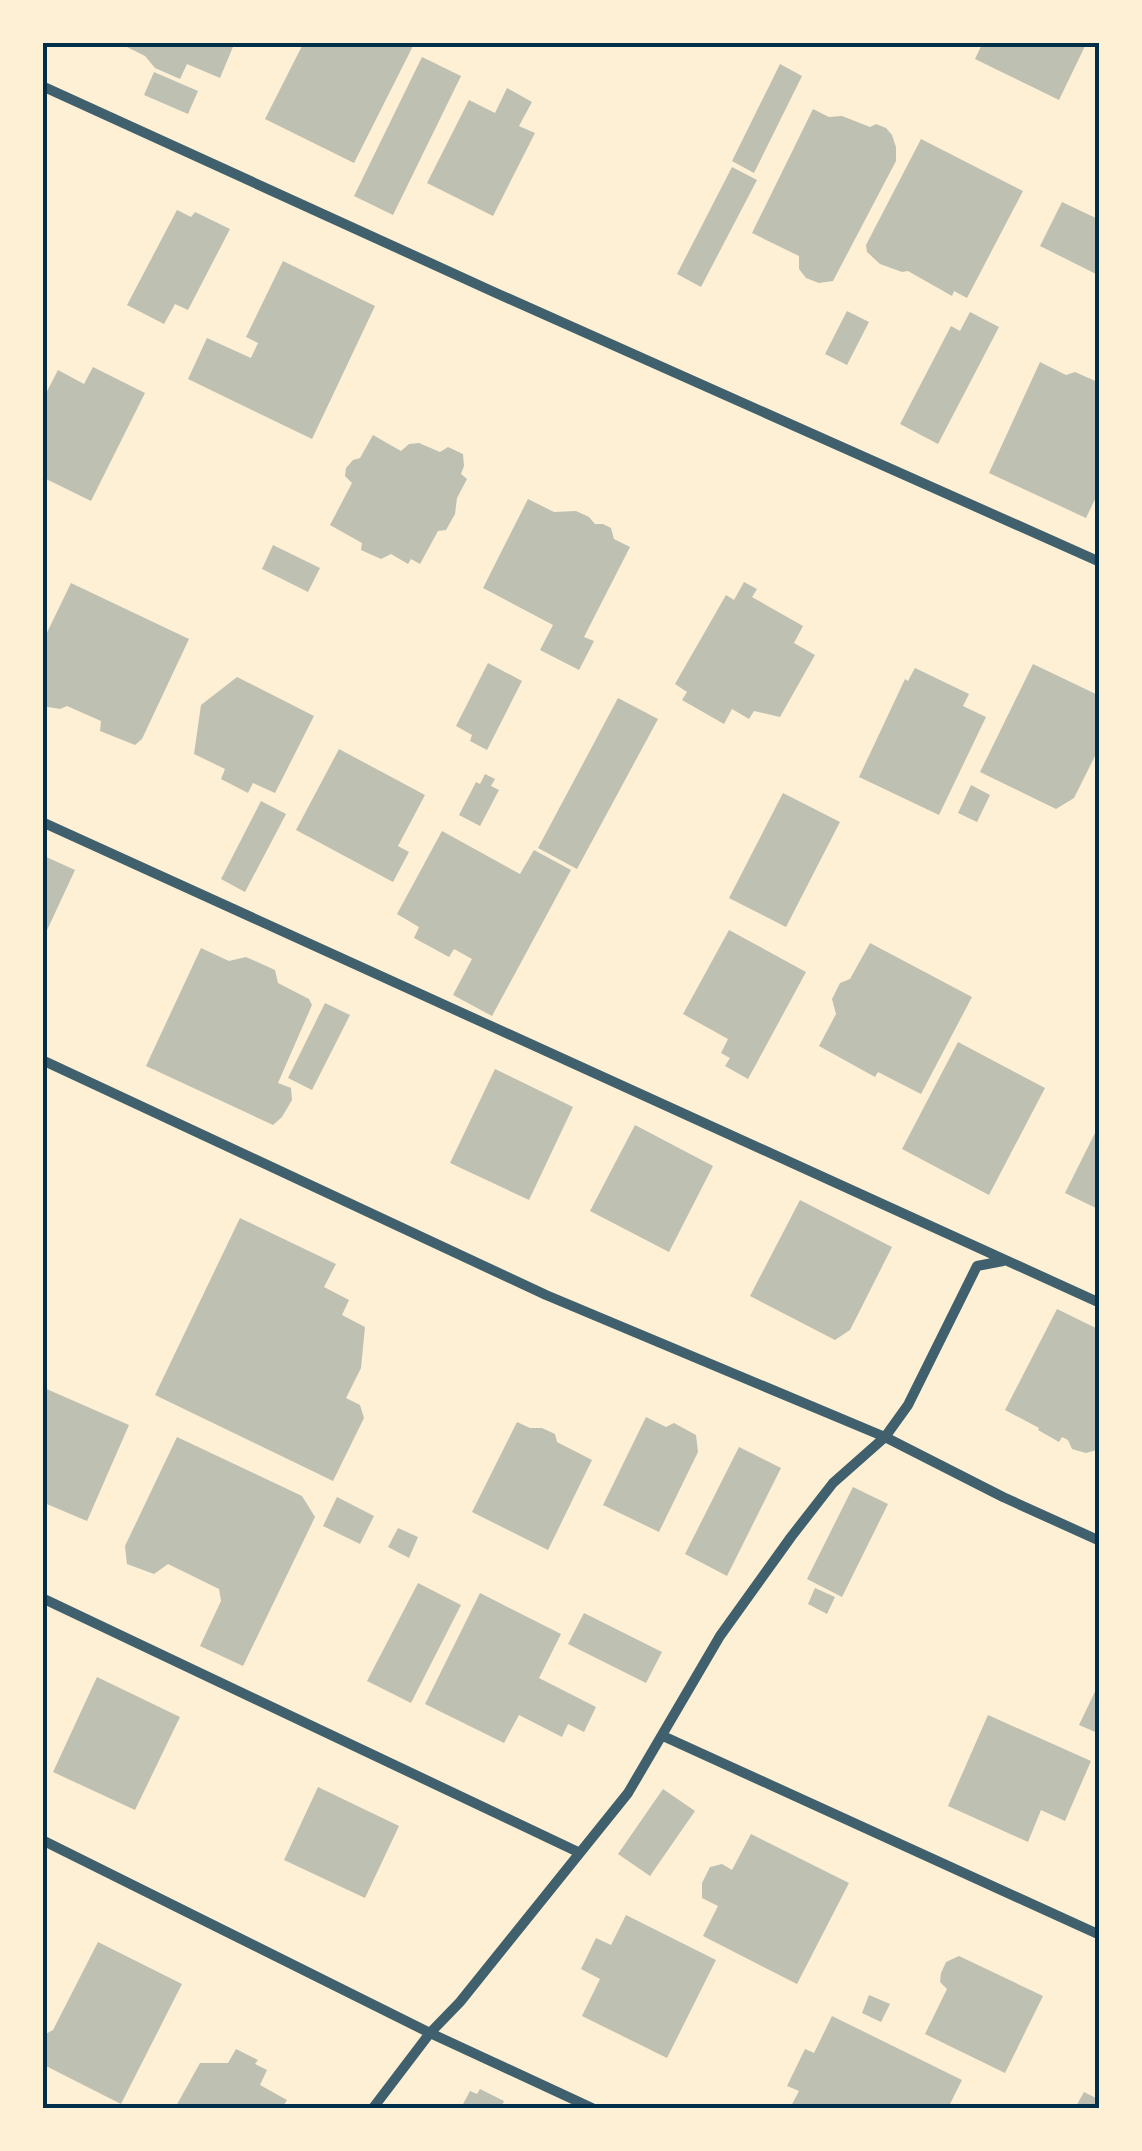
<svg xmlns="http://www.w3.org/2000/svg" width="1142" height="2151" font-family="'Sofia Sans Condensed',sans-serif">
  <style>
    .building { fill: #bec0b2 }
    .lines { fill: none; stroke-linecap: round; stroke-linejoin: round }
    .minor { stroke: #3f606c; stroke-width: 10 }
    .neatline { fill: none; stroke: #003049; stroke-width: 4 }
  </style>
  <rect width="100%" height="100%" fill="#fdf0d5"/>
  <!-- building -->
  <path class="building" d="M127,42H235L220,78L187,64L180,79L155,68L145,56L125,46Z
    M304,42H415L354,163L265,119Z
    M983,42H1087L1059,100L975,59Z
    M422,57L461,76L393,215L354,196Z
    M780,64L802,76L754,173L732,161Z
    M154,72L198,91L188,114L144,95Z
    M507,88L532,102L519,126L535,133L493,216L427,183L469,100L495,113Z
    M813,109L829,117L842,116L870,127L876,124L886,128L892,135L896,147V161L833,281L819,283L806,278L799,269V256L752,233Z
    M921,139L1023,191L967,298L954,291L952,296L908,271L902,272L880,264L867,252L866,245Z
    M732,167L757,180L701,287L677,274Z
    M1062,202L1100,220V276L1040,246Z
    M177,210L191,217L195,212L230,229L188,310L175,304L164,324L127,305Z
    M283,261L375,306L312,439L188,379L207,338L251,358L258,343L246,337Z
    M847,311L869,322L847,365L825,354Z
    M970,312L999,327L938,444L900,424L951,326L960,331Z
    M1040,362L1066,375L1075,372L1100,383V489L1086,518L989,473Z
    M93,367L145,393L91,501L42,477V401L58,370L84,384Z
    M373,435L401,451L409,444L419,443L440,452L448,447L463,454L464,466L461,474L467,479L457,498L455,514L446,530L438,531L420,564L411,559L408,564L391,554L381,559L361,550L362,543L330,525L352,483L345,476L346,468L353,460L360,458Z
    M528,499L554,512L576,511L589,517L595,524H603L611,528L614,539L630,547L584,637L594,641L579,670L540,650L553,625L483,588Z
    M273,545L320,568L308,592L262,569Z
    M744,582L757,589L752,597L803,626L794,643L815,655L780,717L754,711L749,719L732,709L724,724L682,700L687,692L675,684L726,595L734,600Z
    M71,583L189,639L142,739L135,745L100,731L101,721L67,706L60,709L42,706V643Z
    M488,663L522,681L487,750L470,741L472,735L456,726Z
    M1033,664L1100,696V746L1074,798L1056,809L980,772Z
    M915,668L969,694L963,706L986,717L939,815L859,777L905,679L908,681Z
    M237,677L314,716L275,793L253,783L248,793L221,779L225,769L194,754L201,705Z
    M618,698L658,719L577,869L538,848Z
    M339,749L425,795L398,846L409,852L393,882L296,830Z
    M485,774L495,779L491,786L499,790L480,826L459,815L476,782L480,784Z
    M971,785L990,795L977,822L958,813Z
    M783,793L840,822L786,927L729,898Z
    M261,801L286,814L245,892L221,879Z
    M442,831L520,874L534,850L571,870L492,1016L453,995L472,959L454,949L449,957L414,938L419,927L397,914Z
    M42,855L75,870L42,941Z
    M729,930L806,972L748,1079L725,1066L730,1058L721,1053L728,1039L683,1014Z
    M870,943L972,997L921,1094L878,1072L875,1077L819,1046L836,1014L832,999L840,983L850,979Z
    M201,948L229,961L246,957L275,970L278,983L309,999L312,1005L278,1083L291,1088L292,1100L282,1117L273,1125L146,1066Z
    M325,1003L350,1015L312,1090L288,1078Z
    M958,1042L1045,1088L989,1195L902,1149Z
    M495,1069L573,1107L529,1200L450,1163Z
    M1100,1123V1210L1065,1193Z
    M635,1125L713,1166L669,1252L590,1211Z
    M800,1200L892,1247L850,1330L835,1340L750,1296Z
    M240,1218L336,1264L324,1287L349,1300L342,1315L365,1327L361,1368L346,1398L360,1405L364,1418L333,1481L155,1395Z
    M1057,1309L1100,1330V1449L1086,1453L1072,1449L1068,1440L1062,1437L1059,1442L1038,1430L1039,1428L1005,1410Z
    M42,1387L129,1425L87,1521L42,1502Z
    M646,1417L666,1427L674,1423L696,1435L698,1452L659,1532L603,1505Z
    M517,1422L530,1428H542L555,1434L557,1442L592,1460L548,1550L472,1512Z
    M177,1437L302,1496L315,1517L243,1666L200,1646L221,1601L219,1589L168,1564L154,1574L127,1564L125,1546Z
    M739,1447L781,1468L727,1576L685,1554Z
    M853,1487L888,1504L842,1597L807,1579Z
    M337,1497L374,1516L360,1544L323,1526Z
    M398,1528L418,1537L409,1558L388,1547Z
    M418,1583L461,1605L411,1703L367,1681Z
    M815,1588L835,1597L827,1614L808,1604Z
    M480,1593L561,1634L539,1678L596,1707L584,1732L568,1724L562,1737L519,1715L504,1743L425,1704Z
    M584,1613L662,1652L646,1683L568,1644Z
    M97,1677L180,1717L135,1810L53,1772Z
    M1100,1681V1734L1079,1725Z
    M988,1715L1091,1761L1065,1821L1041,1810L1028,1842L948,1806Z
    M318,1787L399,1826L365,1898L284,1860Z
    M663,1789L695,1811L650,1876L618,1854Z
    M751,1834L849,1883L797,1984L703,1936L718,1906L702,1898V1883L710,1867L722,1864L732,1870Z
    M626,1915L716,1960L667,2058L582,2016L600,1979L581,1969L596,1938L611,1945Z
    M98,1942L182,1984L121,2104L42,2064V2036L53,2030Z
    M959,1956L1043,1996L1005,2073L925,2034L947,1989L940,1982L941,1973L946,1962Z
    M869,1995L890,2004L881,2022L862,2013Z
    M832,2016L962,2080L948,2108H790L799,2091L787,2086L805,2049L814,2053Z
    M236,2049L258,2060L255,2064L267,2070L260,2085L287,2100L282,2108H175L200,2063H228Z
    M480,2089L504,2101L501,2108H461L470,2091L477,2094Z
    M1084,2092L1100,2100V2108H1075Z"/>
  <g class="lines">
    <!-- minor -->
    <path class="minor" d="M42,86L496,293L1100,562
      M42,822L1100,1303
      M42,1060L546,1295L885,1437L1003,1497L1100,1541
      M42,1598L578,1852
      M663,1736L1100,1935
      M42,1840L430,2033L592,2108
      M373,2108L430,2033L460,2002L628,1793L720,1636L791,1537L833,1483L885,1437L908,1405L977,1266L1003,1261"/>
  </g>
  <!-- border -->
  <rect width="1142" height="2151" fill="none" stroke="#fdf0d5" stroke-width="90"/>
  <rect x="45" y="45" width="1052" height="2061" class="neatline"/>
</svg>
